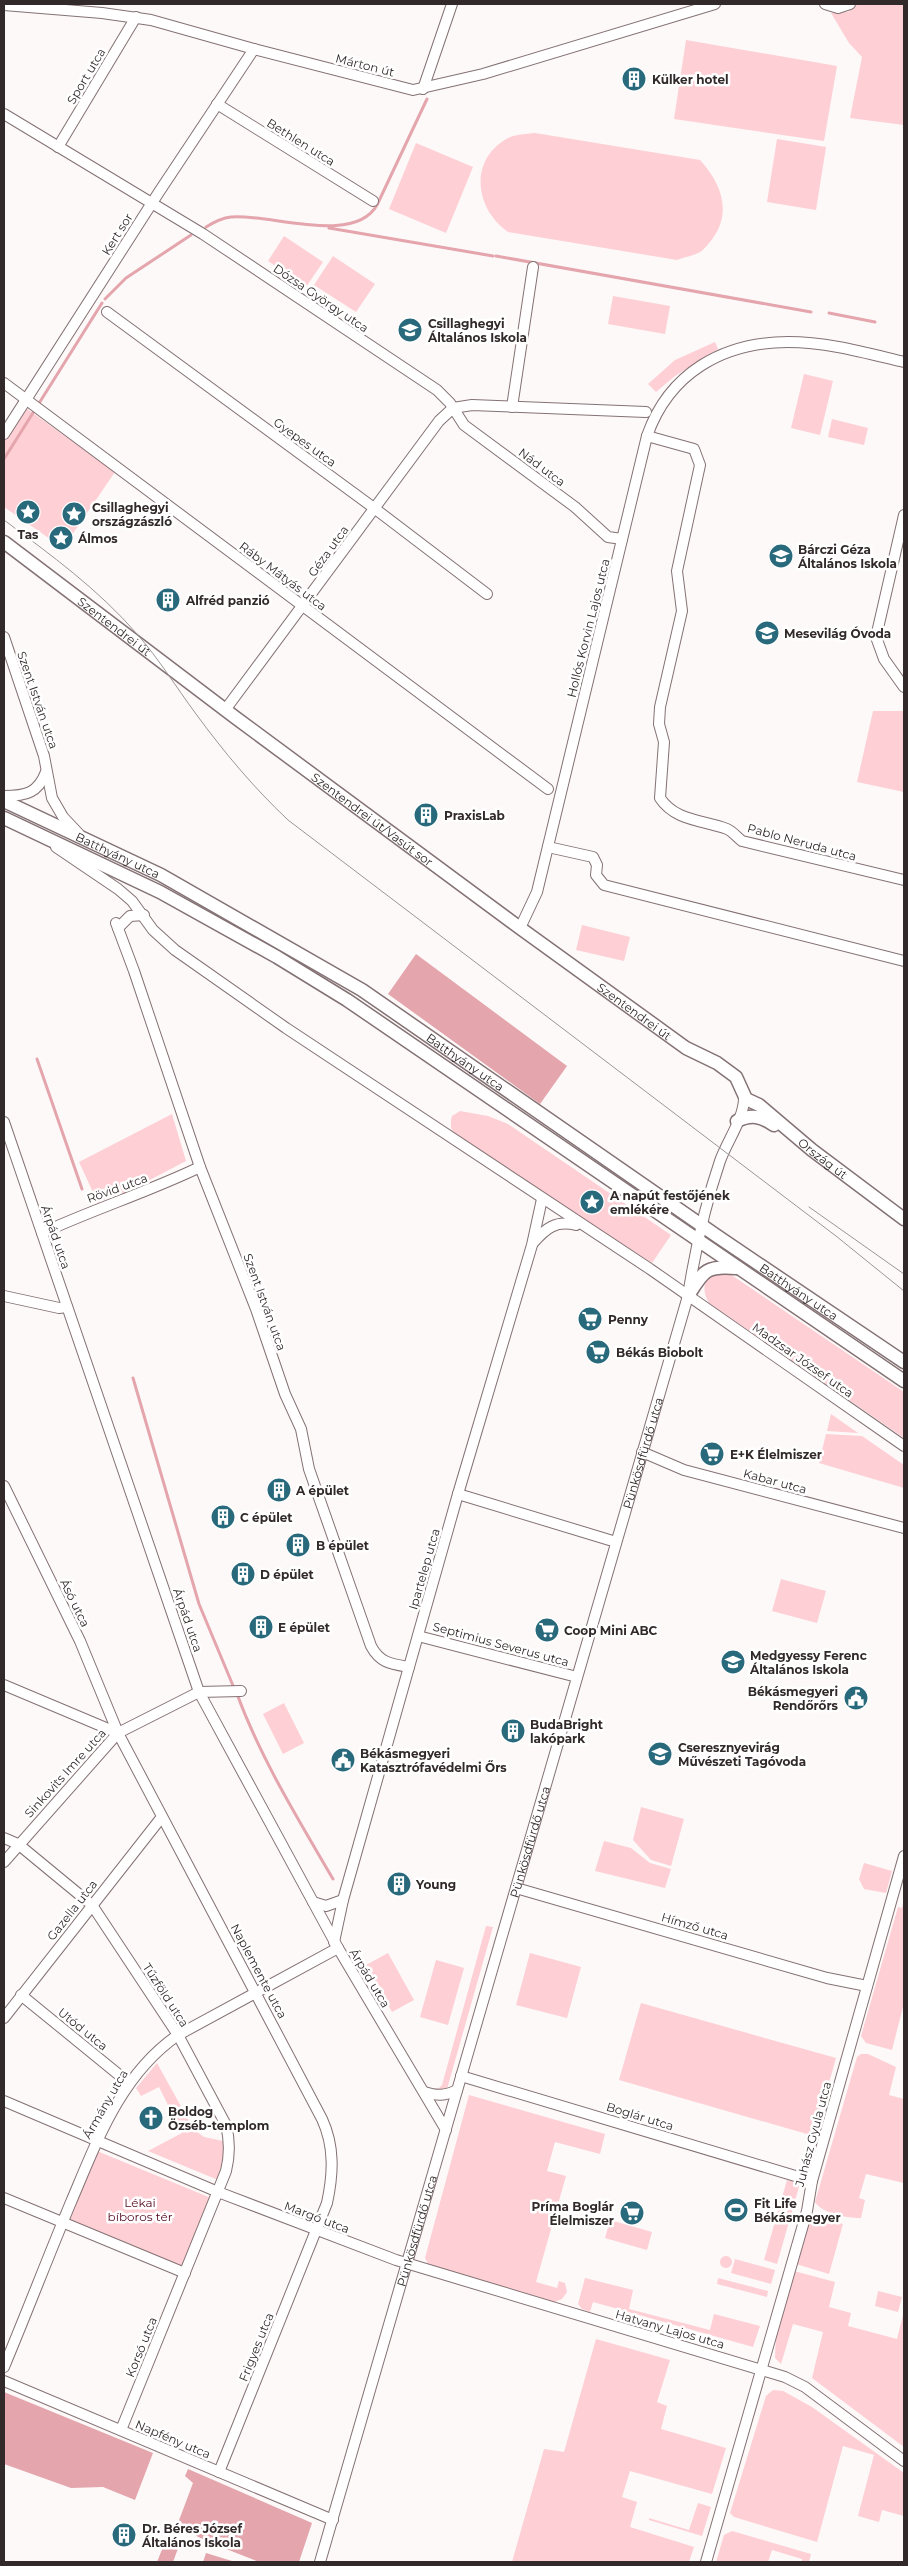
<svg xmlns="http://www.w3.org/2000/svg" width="908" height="2566" font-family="Montserrat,sans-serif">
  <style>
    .green { fill: #fecfd4 }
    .forest { fill: #e4a5ad }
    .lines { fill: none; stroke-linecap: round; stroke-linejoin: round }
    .stream { stroke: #e4a5ad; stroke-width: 3 }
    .minor-casing { stroke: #847274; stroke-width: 12 }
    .major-casing { stroke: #847274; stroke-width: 15 }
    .minor { stroke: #fff; stroke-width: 10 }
    .major { stroke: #fff; stroke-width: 12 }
    .tram { stroke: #9b9596; stroke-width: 1 }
    .labels { text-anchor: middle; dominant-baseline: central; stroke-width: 5; stroke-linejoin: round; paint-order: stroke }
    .street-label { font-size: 12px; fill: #31292a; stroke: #fff }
    .poi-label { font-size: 12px; font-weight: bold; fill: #31292a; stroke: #fff; text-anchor: start }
    .park-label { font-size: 12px; fill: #54091f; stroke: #fff }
  </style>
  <rect width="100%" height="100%" fill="#fdf9f9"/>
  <!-- green -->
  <path class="green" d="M858,4H904V125L850,118L862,57L849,43L831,13L848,12Z
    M686,40L837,66L824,141L674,119Z
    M535,133L700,160C721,183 732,211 713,238C709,243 705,249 700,252C693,256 684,257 677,260L508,232C475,209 468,160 508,138C516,134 526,134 535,133Z
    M777,139L826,147L816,210L767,202Z
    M416,143L473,167L446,233L389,209Z
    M284,236L323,262L306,287L268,261Z
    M333,256L375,284L356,312L314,285Z
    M613,296L670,306L665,334L608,324Z
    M715,342L718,349L675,376L656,392L648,384L675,360Z
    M804,374L833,381L820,435L791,428Z
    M26,408L115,472L63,548L4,507V440Z
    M832,419L868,428L864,445L828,437Z
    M873,711H904V792L857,782Z
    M582,925L630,937L624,961L576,950Z
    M460,1111L488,1116L508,1124L671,1235L652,1263L455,1135C450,1129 450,1123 452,1116Z
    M172,1114L186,1161L123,1194L121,1190L98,1203L79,1162Z
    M712,1272H722L730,1274L904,1392V1438L709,1303C702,1291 703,1283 712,1272Z
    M831,1414L858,1433L827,1431Z
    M826,1434L862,1436L904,1465V1488L819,1463Z
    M781,1579L826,1591L817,1623L772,1611Z
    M284,1703L304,1743L283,1754L263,1714Z
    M641,1807L684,1819L671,1866L651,1860L633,1840Z
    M604,1841L631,1848L650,1863L671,1869L665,1888L595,1871Z
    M864,1863L892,1871L886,1893L864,1889L859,1879Z
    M904,1899V2003L892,2050L866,2043L861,2036L898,1907L902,1908Z
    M486,1926L493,1927L447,2089L436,2091L442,2085Z
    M388,1953L414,2000L392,2012L366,1965Z
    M530,1953L581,1967L567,2018L516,2005Z
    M436,1960L464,1968L448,2025L420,2017Z
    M641,2003L836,2058L814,2136L619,2080Z
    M861,2054H868L896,2067L889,2095L904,2099V2183L866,2174L859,2198L865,2200L861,2218C847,2218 823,2214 815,2202L857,2057Z
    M157,2063L194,2130L204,2137L223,2141L224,2154L218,2180L148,2151L182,2133L159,2087L141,2096L136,2088Z
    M469,2095L605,2134L600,2154L555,2142L547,2171L566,2176L536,2282L557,2288L559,2281L565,2283L567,2292L562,2299L552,2303L429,2266L425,2258Z
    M97,2151L211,2198L183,2267L69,2221Z
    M787,2180L800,2183L777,2264L764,2260Z
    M810,2215L843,2224L829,2274L796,2264Z
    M610,2220L652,2232L647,2250L605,2238Z
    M720 2262a6 6 0 1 1 12 0a6 6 0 1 1-12 0Z
    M735,2259L775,2270L771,2284L731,2273Z
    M794,2271L835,2282L829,2307L851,2313L848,2326L897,2339L904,2311V2447L812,2378L823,2332L793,2324L781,2364L775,2358L776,2334Z
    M585,2278L633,2290L629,2309L710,2330L714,2314L760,2326L753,2347L593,2302L590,2312L582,2309L578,2304Z
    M718,2278L768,2291L767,2297L717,2284Z
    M878,2291L902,2297L898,2312L875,2306Z
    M596,2339L670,2360L657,2402L667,2406L661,2429L726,2448L712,2494L630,2471L622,2497L637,2502L630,2527L694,2547L689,2562H512L544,2449L564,2452Z
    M773,2390L783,2391L812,2407L904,2473V2516L882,2510L879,2522L858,2516L874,2455L843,2446L817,2542L734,2517L730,2513L766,2396Z
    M698,2503L711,2507L702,2536L649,2520V2518L689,2530Z
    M732,2531L811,2554L809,2562H802V2559L772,2550L768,2562H716L724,2535Z"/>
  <!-- forest -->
  <path class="forest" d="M416,954L567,1066L540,1104L388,994Z
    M4,2392L153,2453L135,2500L103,2487L71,2488L4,2464Z
    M188,2469L312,2523L299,2562H259L201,2539L178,2523L193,2483L185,2476Z
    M167,2537L180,2543L173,2562H157Z
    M206,2553L232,2561L203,2562Z"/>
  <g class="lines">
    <!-- stream -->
    <path class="stream" d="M206,227C214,222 222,218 231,217C268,213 354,246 377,205L427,99
      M329,228L493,256
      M496,256L811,312
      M105,299L126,278L191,235
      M829,313L875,322
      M4,459L102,303
      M37,1059L82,1189
      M133,1378L199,1604L234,1688
      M237,1694C261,1759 298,1819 333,1879"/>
    <defs>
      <g id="minor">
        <path d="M825,4L838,8L850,4"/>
        <path d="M4,5L102,13L151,20L254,49L413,90L483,74L715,4"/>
        <path d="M423,89L452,4"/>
        <path d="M217,104L373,201"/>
        <path d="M4,114L203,234L437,390L450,403L464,425L575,507L608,537L622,539"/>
        <path d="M58,147L136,17"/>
        <path d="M107,312L374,508L487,594"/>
        <path d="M4,383L548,789"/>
        <path d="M512,407L533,267"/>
        <path d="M4,434L159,192L254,49"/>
        <path d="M647,436L694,449L700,465L677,571L682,611L660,707L659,724L664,742L660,798C675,821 703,820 727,829C732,831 737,837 742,841L904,880"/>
        <path d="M904,515L876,637L884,659L904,687"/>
        <path d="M4,637L44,756L52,798L63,817L79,834"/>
        <path d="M225,710L439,421L453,408L472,405L646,412"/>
        <path d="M4,796C26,796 38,793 46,772"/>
        <path d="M56,847L118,889L132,901L153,930L175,950L286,1028L650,1269L904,1446"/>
        <path d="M548,847L593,857L597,865L596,875L604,885L904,961"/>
        <path d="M116,923L134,971L200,1167L256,1309L285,1394L301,1429L309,1469L371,1646C380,1663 391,1664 409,1667"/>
        <path d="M118,928L130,916L144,915"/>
        <path d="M520,928L537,892L647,436C669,373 723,342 788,342C828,342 866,353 904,362"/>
        <path d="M4,1122L199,1692L338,1948L446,2130"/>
        <path d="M42,1233C94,1209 148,1192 200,1167"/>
        <path d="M533,1243C546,1228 556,1220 576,1225"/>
        <path d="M4,1296L59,1308L67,1307"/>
        <path d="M642,1452L684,1470L904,1528"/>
        <path d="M4,1486L80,1641L118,1733L322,2119C335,2147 333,2175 327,2203L219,2472"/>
        <path d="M458,1494L616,1542"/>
        <path d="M418,1636L577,1677"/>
        <path d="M4,1685L118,1733"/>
        <path d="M4,1838L18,1844L92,1905L178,2035L226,2125C230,2141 230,2155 226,2171L121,2430"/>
        <path d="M4,1862L118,1733L199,1692L241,1691"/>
        <path d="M516,1888L827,1978L867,1986"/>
        <path d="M313,1902L326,1906L343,1900"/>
        <path d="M334,1942L343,1900L458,1494L532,1245L542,1199"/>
        <path d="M21,1995L129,2083"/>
        <path d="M4,2018L161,1818"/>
        <path d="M461,2076L812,2181"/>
        <path d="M424,2092C437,2096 445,2096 457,2090"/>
        <path d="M4,2101L218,2192L396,2260L785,2377L805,2387L904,2461"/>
        <path d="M4,2198L185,2273"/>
        <path d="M4,2367C27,2312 48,2257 71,2202C97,2141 121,2074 178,2035L338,1948"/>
        <path d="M4,2381L333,2520"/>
        <path id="s1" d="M320,2562L688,1296C695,1251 705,1205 720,1161C727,1141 745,1117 744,1096"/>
        <path d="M706,2562L807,2211L812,2181L904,1856"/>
      </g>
      <g id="major">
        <path id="s2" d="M4,542L236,718L520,928L686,1048L717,1063L736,1077L746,1099L759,1105L812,1150L904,1219"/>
        <path id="s3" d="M4,801L161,875L362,990L717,1236L904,1362"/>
        <path d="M4,818L160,892L277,957L347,1000L904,1381"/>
        <path d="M737,1121C751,1114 761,1116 774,1125"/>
        <path d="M688,1296C703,1272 705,1265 736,1268"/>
      </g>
    </defs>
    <!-- minor casing -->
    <use href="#minor" class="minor-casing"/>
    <!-- major casing -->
    <use href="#major" class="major-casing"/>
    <!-- minor -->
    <use href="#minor" class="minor"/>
    <!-- major -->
    <use href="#major" class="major"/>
    <!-- tram -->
    <path class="tram" d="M4,520C51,555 98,589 137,634C159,659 176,687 196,714C224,752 253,787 288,820L836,1236L904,1291
      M809,1207L904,1274"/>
  </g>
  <!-- icons -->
  <defs>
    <symbol id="building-disc" viewBox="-11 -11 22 22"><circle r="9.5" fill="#28697c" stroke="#fff"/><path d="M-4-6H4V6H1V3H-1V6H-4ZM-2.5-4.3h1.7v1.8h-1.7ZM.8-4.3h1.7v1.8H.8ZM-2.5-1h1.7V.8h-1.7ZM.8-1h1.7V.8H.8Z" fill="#fff"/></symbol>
    <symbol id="school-disc" viewBox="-11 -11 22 22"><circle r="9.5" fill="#28697c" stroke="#fff"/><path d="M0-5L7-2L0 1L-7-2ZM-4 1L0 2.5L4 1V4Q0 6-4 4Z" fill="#fff"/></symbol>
    <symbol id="sight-disc" viewBox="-11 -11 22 22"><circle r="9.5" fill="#28697c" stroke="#fff"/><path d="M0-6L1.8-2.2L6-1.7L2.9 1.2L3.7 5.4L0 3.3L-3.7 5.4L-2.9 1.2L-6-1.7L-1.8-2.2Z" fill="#fff"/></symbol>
    <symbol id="supermarket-disc" viewBox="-11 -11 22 22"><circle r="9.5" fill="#28697c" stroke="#fff"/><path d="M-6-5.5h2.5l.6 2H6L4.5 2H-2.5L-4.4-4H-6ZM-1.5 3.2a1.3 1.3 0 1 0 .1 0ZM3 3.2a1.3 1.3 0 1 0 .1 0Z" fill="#fff"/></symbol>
    <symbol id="civic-disc" viewBox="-11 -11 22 22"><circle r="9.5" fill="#28697c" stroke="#fff"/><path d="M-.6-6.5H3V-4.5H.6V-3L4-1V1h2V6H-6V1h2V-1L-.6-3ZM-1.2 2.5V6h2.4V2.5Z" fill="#fff"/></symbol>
    <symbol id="church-disc" viewBox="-11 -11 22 22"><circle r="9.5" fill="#28697c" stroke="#fff"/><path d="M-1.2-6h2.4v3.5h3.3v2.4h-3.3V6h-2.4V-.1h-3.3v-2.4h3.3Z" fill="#fff"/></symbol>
    <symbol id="stadium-disc" viewBox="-11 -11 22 22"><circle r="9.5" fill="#28697c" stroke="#fff"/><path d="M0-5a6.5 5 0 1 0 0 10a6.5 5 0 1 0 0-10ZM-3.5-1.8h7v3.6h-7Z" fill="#fff"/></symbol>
  </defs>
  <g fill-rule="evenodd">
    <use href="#building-disc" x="620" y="65" width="28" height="28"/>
    <use href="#school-disc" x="396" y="316" width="28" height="28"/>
    <use href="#sight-disc" x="14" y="498" width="28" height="28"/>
    <use href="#sight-disc" x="60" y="500" width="28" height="28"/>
    <use href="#sight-disc" x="47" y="524" width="28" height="28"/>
    <use href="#school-disc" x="767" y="542" width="28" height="28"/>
    <use href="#building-disc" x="154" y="586" width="28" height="28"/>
    <use href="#school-disc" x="753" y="619" width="28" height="28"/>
    <use href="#building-disc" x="412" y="801" width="28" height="28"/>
    <use href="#sight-disc" x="578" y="1188" width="28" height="28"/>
    <use href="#supermarket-disc" x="576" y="1305" width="28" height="28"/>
    <use href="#supermarket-disc" x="584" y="1338" width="28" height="28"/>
    <use href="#supermarket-disc" x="698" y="1440" width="28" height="28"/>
    <use href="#building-disc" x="265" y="1476" width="28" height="28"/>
    <use href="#building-disc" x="209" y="1503" width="28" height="28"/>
    <use href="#building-disc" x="284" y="1531" width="28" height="28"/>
    <use href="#building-disc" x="229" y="1560" width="28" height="28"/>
    <use href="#building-disc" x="247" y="1613" width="28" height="28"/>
    <use href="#supermarket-disc" x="533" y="1616" width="28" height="28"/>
    <use href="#school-disc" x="719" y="1648" width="28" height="28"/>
    <use href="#civic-disc" x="842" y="1684" width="28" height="28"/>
    <use href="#building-disc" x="499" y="1717" width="28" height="28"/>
    <use href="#school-disc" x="646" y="1740" width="28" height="28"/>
    <use href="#civic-disc" x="329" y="1746" width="28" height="28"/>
    <use href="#building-disc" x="385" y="1870" width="28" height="28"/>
    <use href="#church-disc" x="137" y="2104" width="28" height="28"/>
    <use href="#stadium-disc" x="722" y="2196" width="28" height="28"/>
    <use href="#supermarket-disc" x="618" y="2199" width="28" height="28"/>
    <use href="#building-disc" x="110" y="2521" width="28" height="28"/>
  </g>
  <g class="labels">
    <!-- street labels -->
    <g class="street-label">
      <text transform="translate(365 65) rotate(14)">Márton út</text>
      <text transform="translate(86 76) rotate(-59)">Sport utca</text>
      <text transform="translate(301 142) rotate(32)">Bethlen utca</text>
      <text transform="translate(117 234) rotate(-58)">Kert sor</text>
      <text transform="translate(321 298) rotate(34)">Dózsa György utca</text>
      <text transform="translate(305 442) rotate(36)">Gyepes utca</text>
      <text transform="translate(542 467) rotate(37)">Nád utca</text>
      <text transform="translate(328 551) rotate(-54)">Géza utca</text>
      <text transform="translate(283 576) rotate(37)">Ráby Mátyás utca</text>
      <text stroke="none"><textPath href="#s2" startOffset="139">Szentendrei út</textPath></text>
      <text transform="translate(588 628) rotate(-76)">Hollós Korvin Lajos utca</text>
      <text transform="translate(38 700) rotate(71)">Szent István utca</text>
      <text stroke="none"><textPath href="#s2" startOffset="461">Szentendrei út/Vasút sor</textPath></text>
      <text transform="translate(802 842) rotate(15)">Pablo Neruda utca</text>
      <text stroke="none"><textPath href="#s3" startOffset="126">Batthyány utca</textPath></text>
      <text stroke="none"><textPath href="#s2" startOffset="786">Szentendrei út</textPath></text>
      <text stroke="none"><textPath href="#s3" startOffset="531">Batthyány utca</textPath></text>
      <text stroke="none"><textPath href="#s2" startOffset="1029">Ország út</textPath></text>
      <text transform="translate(117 1188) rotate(-20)">Rövid utca</text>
      <text transform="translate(56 1237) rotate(71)">Árpád utca</text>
      <text stroke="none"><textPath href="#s3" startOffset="936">Batthyány utca</textPath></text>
      <text transform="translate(265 1302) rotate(70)">Szent István utca</text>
      <text transform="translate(803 1360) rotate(35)">Madzsar József utca</text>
      <text stroke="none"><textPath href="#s1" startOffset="1155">Pünkösdfürdő utca</textPath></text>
      <text transform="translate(775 1481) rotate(15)">Kabar utca</text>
      <text transform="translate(424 1569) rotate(-74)">Ipartelep utca</text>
      <text transform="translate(75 1603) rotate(64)">Ásó utca</text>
      <text transform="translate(188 1620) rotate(71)">Árpád utca</text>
      <text transform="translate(501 1644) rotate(15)">Septimius Severus utca</text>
      <text transform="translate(65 1773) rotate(-48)">Sinkovits Imre utca</text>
      <text stroke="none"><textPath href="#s1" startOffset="750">Pünkösdfürdő utca</textPath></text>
      <text transform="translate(72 1910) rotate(-52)">Gazella utca</text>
      <text transform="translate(695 1926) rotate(16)">Hímző utca</text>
      <text transform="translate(259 1971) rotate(62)">Naplemente utca</text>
      <text transform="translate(370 1978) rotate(59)">Árpád utca</text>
      <text transform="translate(166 1995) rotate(57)">Tűzföld utca</text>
      <text transform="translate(83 2029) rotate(39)">Utód utca</text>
      <text transform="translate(105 2104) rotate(-60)">Ármány utca</text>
      <text transform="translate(640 2116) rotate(17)">Boglár utca</text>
      <text transform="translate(813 2134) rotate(-75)">Juhász Gyula utca</text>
      <text transform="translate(317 2217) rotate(21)">Margó utca</text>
      <text stroke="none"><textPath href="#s1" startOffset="345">Pünkösdfürdő utca</textPath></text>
      <text transform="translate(670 2329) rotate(16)">Hatvany Lajos utca</text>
      <text transform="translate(141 2347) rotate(-68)">Korsó utca</text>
      <text transform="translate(256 2347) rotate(-68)">Frigyes utca</text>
      <text transform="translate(173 2439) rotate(23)">Napfény utca</text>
    </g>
    <!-- poi labels -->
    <g class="poi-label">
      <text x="652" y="79">Külker hotel</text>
      <text x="428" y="323">Csillaghegyi<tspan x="428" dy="14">Általános Iskola</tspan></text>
      <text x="92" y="507">Csillaghegyi<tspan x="92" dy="14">országzászló</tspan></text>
      <text x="28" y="534" text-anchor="middle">Tas</text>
      <text x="78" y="538">Álmos</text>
      <text x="798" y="549">Bárczi Géza<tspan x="798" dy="14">Általános Iskola</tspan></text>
      <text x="186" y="600">Alfréd panzió</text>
      <text x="784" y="633">Mesevilág Óvoda</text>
      <text x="444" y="815">PraxisLab</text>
      <text x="610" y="1195">A napút festőjének<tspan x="610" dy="14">emlékére</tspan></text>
      <text x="608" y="1319">Penny</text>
      <text x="616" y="1352">Békás Biobolt</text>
      <text x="730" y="1454">E+K Élelmiszer</text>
      <text x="296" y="1490">A épület</text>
      <text x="240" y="1517">C épület</text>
      <text x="316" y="1545">B épület</text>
      <text x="260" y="1574">D épület</text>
      <text x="278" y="1627">E épület</text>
      <text x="564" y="1630">Coop Mini ABC</text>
      <text x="750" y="1655">Medgyessy Ferenc<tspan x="750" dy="14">Általános Iskola</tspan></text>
      <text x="838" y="1691" text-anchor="end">Békásmegyeri<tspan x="838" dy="14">Rendőrőrs</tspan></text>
      <text x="530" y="1724">BudaBright<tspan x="530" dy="14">lakópark</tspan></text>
      <text x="678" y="1747">Cseresznyevirág<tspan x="678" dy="14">Művészeti Tagóvoda</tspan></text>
      <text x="360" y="1753">Békásmegyeri<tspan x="360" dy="14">Katasztrófavédelmi Őrs</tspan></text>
      <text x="416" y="1884">Young</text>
      <text x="168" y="2111">Boldog<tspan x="168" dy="14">Özséb-templom</tspan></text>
      <text x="754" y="2203">Fit Life<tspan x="754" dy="14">Békásmegyer</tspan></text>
      <text x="614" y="2206" text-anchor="end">Príma Boglár<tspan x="614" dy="14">Élelmiszer</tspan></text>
      <text x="142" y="2528">Dr. Béres József<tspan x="142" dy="14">Általános Iskola</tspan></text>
    </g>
    <!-- park labels -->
    <g class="park-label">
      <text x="140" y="2202">Lékai<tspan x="140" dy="14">bíboros tér</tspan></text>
    </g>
  </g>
  <!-- border -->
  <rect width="908" height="2566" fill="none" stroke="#31292a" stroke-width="10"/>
</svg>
